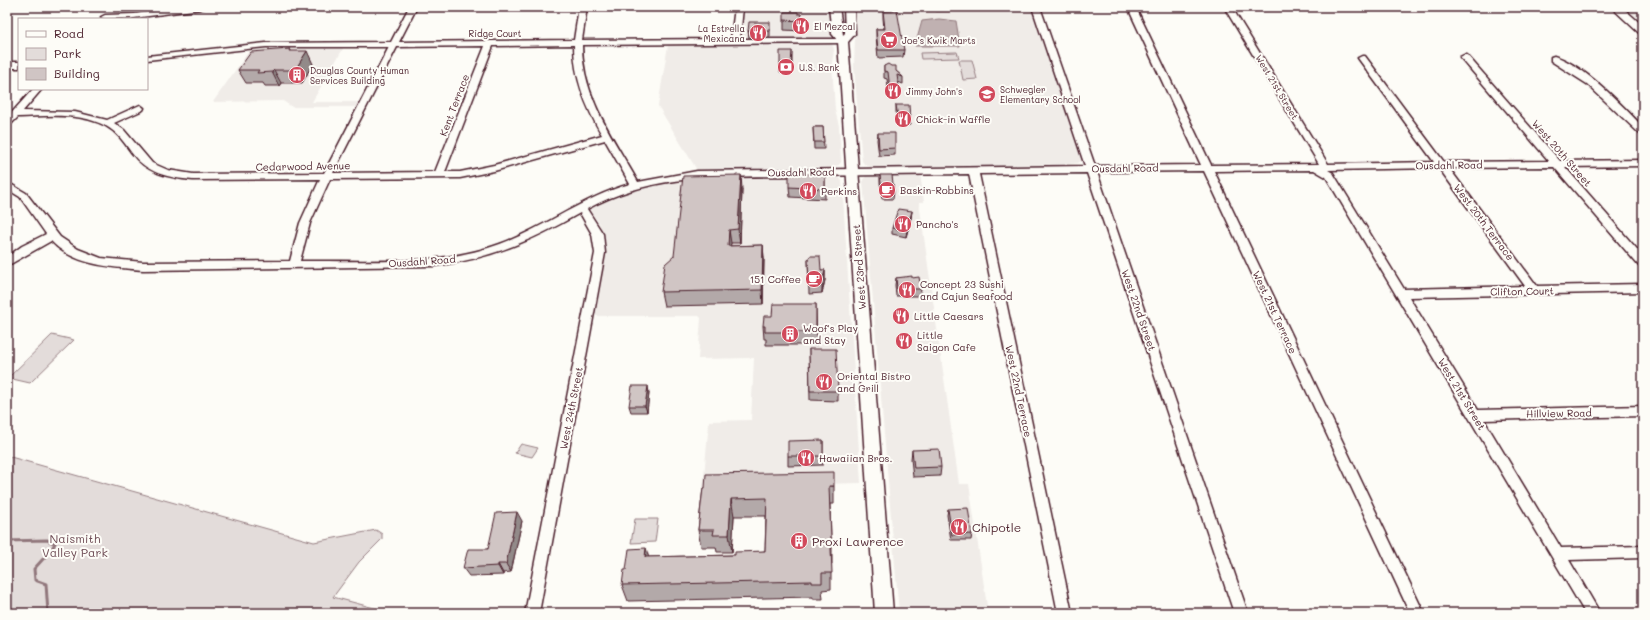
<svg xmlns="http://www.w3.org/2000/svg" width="1650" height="620" font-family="Mali,sans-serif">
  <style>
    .built { fill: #f0ece8 }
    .green { fill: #e3dcda; stroke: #967e82 }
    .water { fill: #c0b1b1; stroke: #91777b }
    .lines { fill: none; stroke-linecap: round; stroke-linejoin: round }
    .stream { stroke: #91777b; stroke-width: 3 }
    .minor-casing { stroke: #4a1f2b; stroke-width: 3 }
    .major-casing { stroke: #4a1f2b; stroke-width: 3 }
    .minor { fill: #fdfcf7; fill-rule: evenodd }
    .major { fill: #fdfcf7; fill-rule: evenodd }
    .wall { fill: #b3a9a9; stroke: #4a1f2b }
    .shaded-wall { fill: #928a89; stroke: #4a1f2b }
    .building { fill: #d0c5c4; stroke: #4a1f2b }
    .labels { text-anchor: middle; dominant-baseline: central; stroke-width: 4; stroke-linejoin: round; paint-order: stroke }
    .far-poi-label { font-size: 9px; fill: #4a1f2b; stroke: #fdfcf7; text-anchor: start }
    .far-street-label { font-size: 9px; fill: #4a1f2b; stroke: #fdfcf7 }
    .street-label { font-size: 10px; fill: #4a1f2b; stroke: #fdfcf7 }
    .poi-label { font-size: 10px; fill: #4a1f2b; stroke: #fdfcf7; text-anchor: start }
    .near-poi-label { font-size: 12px; fill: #4a1f2b; stroke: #fdfcf7; text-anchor: start }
    .near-park-label { font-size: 12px; fill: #704e57; stroke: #fdfcf7 }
  </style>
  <rect width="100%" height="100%" fill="#fdfcf7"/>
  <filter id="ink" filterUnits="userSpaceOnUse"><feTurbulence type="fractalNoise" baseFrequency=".025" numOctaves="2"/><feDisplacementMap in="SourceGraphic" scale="8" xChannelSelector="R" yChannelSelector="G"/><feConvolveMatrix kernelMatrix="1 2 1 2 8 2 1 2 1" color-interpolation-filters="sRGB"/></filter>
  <g filter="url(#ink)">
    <!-- built -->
    <path class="built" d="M743,7H827L831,17L833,37L830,39H742L740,36Z
      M856,7H1032L1082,158L1081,161L1078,163L1043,166L924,167H871L865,165L862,161L854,67Z
      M1624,7H1643V25L1629,12Z
      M831,44L833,46L834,50L832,63L835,110L839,126L841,162L839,165L831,167L697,170L658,106L668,45Z
      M344,47L312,102H361L358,107H292L283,101L213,102L251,48Z
      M920,173L924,202H919L959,484H969L988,613H899L863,181L866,176L871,175Z
      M833,175L839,177L842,181L861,483L703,487L709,421L751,420L754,358L698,359L701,318L699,316H594L606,251V242L599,223L591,212L590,208L621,193L656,183L696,177Z"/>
    <!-- green -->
    <path class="green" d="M957,52L959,58L921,59L920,53Z
      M959,60H972L977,79L963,80Z
      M52,335L74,340L30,383L8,378Z
      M521,444L538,448L532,457L515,453Z
      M7,456L314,542L376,530L382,534V539L359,562L333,597L393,613H7Z
      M635,519H658L655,542L631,543Z"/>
    <!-- water -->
    <path class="water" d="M939,19L956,21L960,46H915L922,21Z"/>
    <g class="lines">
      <!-- stream -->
      <path class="stream" d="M7,541L47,540L55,543L52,549L34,569L35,580L46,584L48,613"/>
      <defs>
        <path id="minor" d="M184,7H205L201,9L134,18L104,19L101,17L105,15L134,14Z
          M409,7H417L399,42L574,40L579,7H587L582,40L731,39L735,7H743L740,39H843L847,41L843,43L582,45C582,97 614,139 638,182L697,171L1085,166L1032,7H1040L1095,166L1201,165L1130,12L1134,10L1138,12L1211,165L1319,164L1224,7H1285L1281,9L1234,11L1328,164L1434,162L1358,58L1362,56H1365L1444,162L1549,161L1460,57L1464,55H1467L1560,161L1643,160V166L1565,167L1643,256V267L1639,266L1554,167L1449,168L1537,286L1643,284V292L1409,297L1478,410L1643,406V416L1484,420L1561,548L1643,546V558L1569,560L1600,613H1585L1326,177L1314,170L1214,171L1424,613H1410L1204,171L1097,172L1248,613H1234L1087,173L979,174L1072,613H1058L969,174C913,175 856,175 800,176C726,177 654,172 587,209L603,234L605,253L539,613H525L595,253L592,234L580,213C531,241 490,259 434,266L143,270C112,267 74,266 51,241L7,266V257L22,246L46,234L20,197L7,189V182L26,193L60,237L78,249L101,258L143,262L290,261L300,223L320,179L193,180C168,178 146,173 131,152C124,142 117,132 106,126C79,112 47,116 18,117L10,125L7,126V118L33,89H42L23,111L75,112L107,120L140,105L144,108L143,110L114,123L124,130L152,163L168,170L193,174L324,173L389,47H266L147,60V56L266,43L391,42ZM574,45C574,78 586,107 602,135L494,165L460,172H445L493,46ZM485,46L435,172L333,173L397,47ZM605,140L630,184C583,197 545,228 500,244C438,267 365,260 300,261L310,223L330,179L460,178L494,171ZM1439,168L1525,286L1404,289L1333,173L1328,170Z
          M1554,56C1583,64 1622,105 1643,127V135L1640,134L1587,84L1551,61V57Z
          M7,62H19V68H7Z"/>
        <path id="major" d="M829,7H839L843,35L845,33L844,7H854L855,34L848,42L893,613H875L838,41L832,34Z
          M1611,7H1622L1643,26V34L1639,33Z"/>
      </defs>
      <!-- minor casing -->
      <use href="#minor" class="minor-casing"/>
      <!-- major casing -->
      <use href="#major" class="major-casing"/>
      <!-- minor -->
      <use href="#minor" class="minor"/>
      <!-- major -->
      <use href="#major" class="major"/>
    </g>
    <!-- wall -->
    <path class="wall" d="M935,7H992V10L936,11Z
      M1419,7H1431L1430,8L1420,9Z
      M883,11L904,50L903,57L878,58L876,36V29H884L883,18Z
      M798,14H801L802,31L784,30V20Z
      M770,29V37L749,38L748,31Z
      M290,49L291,51L313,64L302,83H281L279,86H265L263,83H246L238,70Z
      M792,51V72H780V65Z
      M884,66L896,71L903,77V84L898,82L899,89L898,96H889L887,79L884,78Z
      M896,105L910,118V125H897L896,112Z
      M813,127H823L824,149H814Z
      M878,133L895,148V155L879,156L877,140Z
      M825,174V199L790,197L789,187Z
      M880,175L894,192L893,199H882L880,182Z
      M742,189L740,243H731L730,246L763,245L764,259L763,304L664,306L661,292Z
      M912,211L911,218L906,237L892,234V228Z
      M808,259L821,270H825V280L822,293L809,294Z
      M896,278H912L921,289L920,296H896L895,285Z
      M816,304L817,345H766V339H764L763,326L772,316Z
      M809,349L838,391V401L810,400Z
      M649,393L647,412H631L629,406Z
      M823,440V465L788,466V456Z
      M912,450L941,467L940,476L913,477L911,459Z
      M834,486V504H830L831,538L832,548V564H831V589L822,590L823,599H813V597L628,601L622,585L626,570L649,557L735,555L765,551L766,516H734L732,552H717L716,547H701L698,530L703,488Z
      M948,509L972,534L971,540H951L947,515Z
      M522,521L511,572L503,573V575L469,576L463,568Z"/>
    <!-- shaded-wall -->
    <path class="shaded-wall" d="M307,51L313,64L302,83L295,70Z
      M274,70L281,83L279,86L272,72Z
      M741,175L742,189L740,243L738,229Z
      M912,211L911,218L906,237L907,230Z
      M729,230L731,243L729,259L728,246Z
      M763,245L764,259L763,304L762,290Z
      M825,270V280L822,293V283Z
      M648,386L649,393L647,412L645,406Z
      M731,499L734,516L732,552L729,535Z
      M517,512L522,521L511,572L506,564Z
      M646,548L651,565L645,557Z
      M498,564L503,573V575L498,566Z"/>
    <!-- building -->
    <path class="building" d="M897,10L904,50H878L876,29H885L883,11Z
      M784,12H798V14H801V21L784,20Z
      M749,22H770V31H748Z
      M290,49L289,51H307L295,70H274L272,72L257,73L259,70H238L251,52Z
      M780,51H792L791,65H780Z
      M888,64L891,66H896V71L903,77L897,75L899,89H890L888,72L884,71V66Z
      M896,105H909L910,118H898Z
      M813,127H823L824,142H814Z
      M878,133H895V148L879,149Z
      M789,174H825V189L789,187Z
      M741,175L738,229L729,230L728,246L763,245L762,290L661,292L665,264L674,256L683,176Z
      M880,175H892L894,192H882Z
      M898,209L912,211L907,230L892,228Z
      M810,256H820L821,270H825L822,283H809L808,259Z
      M912,276V278L919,277L921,289H897L896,278Z
      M773,304H816V332H765V326H763L764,316H772Z
      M809,349H836L838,391H810Z
      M632,386H648L645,406H629Z
      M823,440V456H788V441Z
      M939,449L941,467L914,468L912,450Z
      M834,472V486H829L831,538H832V548H831L832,573H822V583H812V581L622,585L624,570H626L629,549L646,548L645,557L735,555V552L765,551L767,498L731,499L729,535H713L714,530H698L703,488H705L706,474Z
      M968,508L972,534L952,535L948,509Z
      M517,512L506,564H498V566L463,568L468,549H488L496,513Z"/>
  </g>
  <!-- icons -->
  <defs>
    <symbol id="restaurant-disc" viewBox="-11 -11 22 22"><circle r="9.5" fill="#d1495b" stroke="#fdfcf7"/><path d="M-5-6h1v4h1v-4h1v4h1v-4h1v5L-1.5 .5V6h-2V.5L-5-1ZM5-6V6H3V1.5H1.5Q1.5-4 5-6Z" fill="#fff"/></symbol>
    <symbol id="supermarket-disc" viewBox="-11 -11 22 22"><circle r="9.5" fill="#d1495b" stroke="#fdfcf7"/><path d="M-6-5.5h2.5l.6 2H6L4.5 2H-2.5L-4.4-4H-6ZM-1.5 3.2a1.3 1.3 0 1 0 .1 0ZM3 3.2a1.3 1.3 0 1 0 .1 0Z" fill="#fff"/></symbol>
    <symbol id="bank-disc" viewBox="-11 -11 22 22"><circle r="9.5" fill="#d1495b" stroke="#fdfcf7"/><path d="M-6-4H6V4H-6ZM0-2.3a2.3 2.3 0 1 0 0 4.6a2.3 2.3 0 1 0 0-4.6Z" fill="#fff"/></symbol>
    <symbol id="building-disc" viewBox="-11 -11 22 22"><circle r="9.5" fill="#d1495b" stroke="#fdfcf7"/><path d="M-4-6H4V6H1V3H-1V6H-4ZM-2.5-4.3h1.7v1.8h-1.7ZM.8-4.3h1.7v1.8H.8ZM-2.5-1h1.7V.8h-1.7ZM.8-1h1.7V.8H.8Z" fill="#fff"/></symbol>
    <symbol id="school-disc" viewBox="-11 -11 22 22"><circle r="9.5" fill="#d1495b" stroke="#fdfcf7"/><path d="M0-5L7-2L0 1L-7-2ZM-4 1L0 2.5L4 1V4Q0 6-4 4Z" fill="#fff"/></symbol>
    <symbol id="cafe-disc" viewBox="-11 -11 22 22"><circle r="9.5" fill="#d1495b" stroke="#fdfcf7"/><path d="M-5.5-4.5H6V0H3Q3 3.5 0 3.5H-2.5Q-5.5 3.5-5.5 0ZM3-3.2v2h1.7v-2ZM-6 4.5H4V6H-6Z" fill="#fff"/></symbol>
  </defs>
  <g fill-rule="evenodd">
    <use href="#restaurant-disc" x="791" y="16" width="20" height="20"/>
    <use href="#restaurant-disc" x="748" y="23" width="20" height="20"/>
    <use href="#supermarket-disc" x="879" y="30" width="20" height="20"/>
    <use href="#bank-disc" x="776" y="57" width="20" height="20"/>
    <use href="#building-disc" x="287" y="65" width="20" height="20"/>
    <use href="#restaurant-disc" x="883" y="81" width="20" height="20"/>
    <use href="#school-disc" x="977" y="84" width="20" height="20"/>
    <use href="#restaurant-disc" x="893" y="109" width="20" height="20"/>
    <use href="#cafe-disc" x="877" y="180" width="20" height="20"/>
    <use href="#restaurant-disc" x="798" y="181" width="20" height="20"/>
    <use href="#restaurant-disc" x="893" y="214" width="20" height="20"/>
    <use href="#cafe-disc" x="804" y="269" width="20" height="20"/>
    <use href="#restaurant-disc" x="897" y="280" width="20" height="20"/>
    <use href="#restaurant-disc" x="891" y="306" width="20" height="20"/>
    <use href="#building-disc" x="780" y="324" width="20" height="20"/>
    <use href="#restaurant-disc" x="894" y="331" width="20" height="20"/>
    <use href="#restaurant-disc" x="814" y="372" width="20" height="20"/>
    <use href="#restaurant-disc" x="796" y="448" width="20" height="20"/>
    <use href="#restaurant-disc" x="949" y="517" width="20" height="20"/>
    <use href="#building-disc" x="789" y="531" width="20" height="20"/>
  </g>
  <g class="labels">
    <!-- far-poi labels -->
    <g class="far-poi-label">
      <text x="814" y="26">El Mezcal</text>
      <text x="745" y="28" text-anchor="end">La Estrella<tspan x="745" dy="10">Mexicana</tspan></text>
      <text x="902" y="40">Joe's Kwik Marts</text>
      <text x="799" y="67">U.S. Bank</text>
      <text x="310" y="70">Douglas County Human<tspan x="310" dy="10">Services Building</tspan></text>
      <text x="1000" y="89">Schwegler<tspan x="1000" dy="10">Elementary School</tspan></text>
      <text x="906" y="91">Jimmy John's</text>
    </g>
    <!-- far-street labels -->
    <g class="far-street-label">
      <text x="495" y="33">Ridge Court</text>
      <text transform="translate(1277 87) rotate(59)">West 21st Street</text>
    </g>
    <!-- street labels -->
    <g class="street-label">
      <text transform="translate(454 105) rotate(-69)">Kent Terrace</text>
      <text transform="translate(1562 153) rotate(49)">West 20th Street</text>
      <text transform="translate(1449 165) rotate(-1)">Ousdahl Road</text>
      <text transform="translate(303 166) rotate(-1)">Cedarwood Avenue</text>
      <text transform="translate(1125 168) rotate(-1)">Ousdahl Road</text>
      <text transform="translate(801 172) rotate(-1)">Ousdahl Road</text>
      <text transform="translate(1484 222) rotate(53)">West 20th Terrace</text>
      <text transform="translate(422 261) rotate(-4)">Ousdahl Road</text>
      <text transform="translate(859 267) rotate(-94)">West 23rd Street</text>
      <text transform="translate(1522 291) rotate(-1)">Clifton Court</text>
      <text transform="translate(1139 310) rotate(71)">West 22nd Street</text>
      <text transform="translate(1275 312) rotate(65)">West 21st Terrace</text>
      <text transform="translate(1019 391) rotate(78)">West 22nd Terrace</text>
      <text transform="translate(1462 394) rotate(59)">West 21st Street</text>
      <text transform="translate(571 408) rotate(-79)">West 24th Street</text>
      <text transform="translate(1559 413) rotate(-1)">Hillview Road</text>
    </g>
    <!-- poi labels -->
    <g class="poi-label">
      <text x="916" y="119">Chick-in Waffle</text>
      <text x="900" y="190">Baskin-Robbins</text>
      <text x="821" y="191">Perkins</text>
      <text x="916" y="224">Pancho's</text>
      <text x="801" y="279" text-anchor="end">151 Coffee</text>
      <text x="920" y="284">Concept 23 Sushi<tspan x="920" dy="12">and Cajun Seafood</tspan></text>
      <text x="914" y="316">Little Caesars</text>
      <text x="803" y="328">Woof's Play<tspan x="803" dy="12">and Stay</tspan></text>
      <text x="917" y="335">Little<tspan x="917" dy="12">Saigon Cafe</tspan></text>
      <text x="837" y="376">Oriental Bistro<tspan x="837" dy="12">and Grill</tspan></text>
      <text x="819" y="458">Hawaiian Bros.</text>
    </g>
    <!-- near-poi labels -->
    <g class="near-poi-label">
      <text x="972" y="527">Chipotle</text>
      <text x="812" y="541">Proxi Lawrence</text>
    </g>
    <!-- near-park labels -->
    <g class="near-park-label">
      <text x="75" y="538">Naismith<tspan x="75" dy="14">Valley Park</tspan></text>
    </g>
  </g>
  <!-- margin -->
  <rect width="1650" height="620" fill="none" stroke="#fdfcf7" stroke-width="24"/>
  <rect x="12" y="12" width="1626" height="596" fill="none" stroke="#4a1f2b" stroke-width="1.5" filter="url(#ink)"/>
  <!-- legend -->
  <rect x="18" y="18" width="130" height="72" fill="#fdfcf7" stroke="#b5a4a5"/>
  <rect x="26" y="31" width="20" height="6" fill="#fdfcf7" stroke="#b5a4a5"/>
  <text x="54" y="38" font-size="12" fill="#4a1f2b">Road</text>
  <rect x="26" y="48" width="20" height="12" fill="#e3dcda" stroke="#b5a4a5"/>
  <text x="54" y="58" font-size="12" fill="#4a1f2b">Park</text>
  <rect x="26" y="68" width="20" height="12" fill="#d0c5c4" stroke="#b5a4a5"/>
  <text x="54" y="78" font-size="12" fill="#4a1f2b">Building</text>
</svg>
